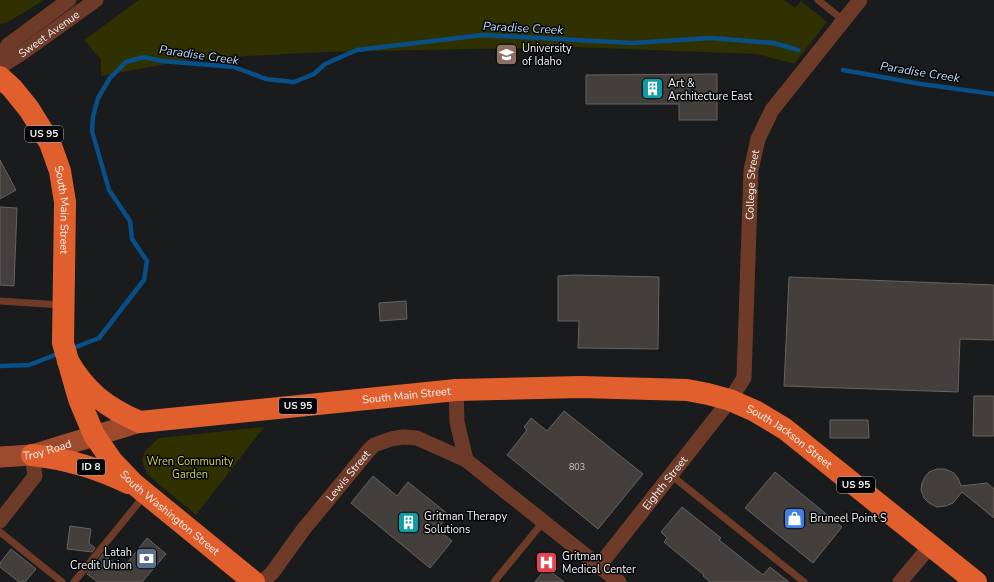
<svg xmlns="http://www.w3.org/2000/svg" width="994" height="582" font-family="'Nunito Sans',sans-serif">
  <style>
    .green { fill: #303101 }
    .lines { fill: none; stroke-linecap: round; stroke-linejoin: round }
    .stream { stroke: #084f88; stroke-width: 4.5 }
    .building { fill: #433f3d; stroke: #676361 }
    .lane { stroke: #6e3b28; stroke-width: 7 }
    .street { stroke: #6e3b28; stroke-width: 15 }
    .secondary { stroke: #9d4a2c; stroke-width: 21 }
    .highway { stroke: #e15f2c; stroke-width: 22 }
    .labels { text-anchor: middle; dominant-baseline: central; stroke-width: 3; stroke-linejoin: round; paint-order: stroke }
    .number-label { font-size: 9px; fill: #c6c6c7 }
    .shield { fill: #050607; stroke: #abacae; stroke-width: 1 }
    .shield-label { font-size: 10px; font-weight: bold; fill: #f2f3f5 }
    .street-label { font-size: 11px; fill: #f2f3f5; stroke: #050607 }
    .poi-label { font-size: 11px; fill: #f2f3f5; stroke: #050607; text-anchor: start }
    .park-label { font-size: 11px; fill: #ccd056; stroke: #050607 }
    .water-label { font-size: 12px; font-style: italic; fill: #bcdcfe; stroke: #050607 }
  </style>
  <rect width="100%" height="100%" fill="#191b1d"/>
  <!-- green -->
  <path class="green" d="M0,0H44L8,22L0,24Z
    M139,0H784L795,8L801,1L827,22L794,64L757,54L574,47L324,52L192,59L101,76V60L84,40Z
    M264,427L196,515L148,475L144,467L142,459L145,451L159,438Z"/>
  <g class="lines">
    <!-- stream -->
    <path class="stream" d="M843,70L921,84L994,94
      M71,349L99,338L144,280L147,261L132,239L130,221L109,190L92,131L93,117L98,98L110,78L126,62L144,57L162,61L234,67L266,79L294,82L314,74L325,64L357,50L483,35L632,43L710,38L774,43L798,50
      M0,366L29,365L60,353"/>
  </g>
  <!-- building -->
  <path class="building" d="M717,74V120H679V104H586V75Z
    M0,160L16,190L0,199Z
    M0,207L17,208L14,286L0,285Z
    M575,275L659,277L658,349L578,348L579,321H558V276Z
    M789,277L994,285V340L960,339L958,392L784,386Z
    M406,301L407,319L380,321L379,303Z
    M974,396H994V436H973Z
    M564,411L643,474L598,529L507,455L527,430L524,427L531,418L547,431Z
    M830,420H868L869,438H830Z
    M937,469H945L954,473L958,478L961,486L987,483L994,489V518L962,492L953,503L946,506L937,507L929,503L924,498L921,490L922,483L925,477L929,472Z
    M775,472L842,527L813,563L745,508Z
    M373,476L397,496L408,482L449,515L437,529L452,541L430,568L351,503Z
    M682,507L721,538L719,540L763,575L770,567L789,582H710L703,576L704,575L664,542L667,538L661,532Z
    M70,526L91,529L89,543L95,548L92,552L67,549Z
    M147,538L166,554L142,582H98L87,574L103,554L115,563L128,562Z
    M11,549L36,569L25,582H19L0,567V563Z
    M546,568L564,582H535Z"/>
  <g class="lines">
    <!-- lane -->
    <path class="lane" d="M818,0L843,20
      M0,301L61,305
      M671,475L804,582
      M0,532L62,582
      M74,582L144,496
      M494,582L543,522"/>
    <!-- street -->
    <g class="street">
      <path d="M0,59L8,45L69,0"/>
      <path id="s1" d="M0,67L22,53L96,0"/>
      <path d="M456,390L457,422L466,460"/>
      <path d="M0,521L35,476L32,455"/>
      <path id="s2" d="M599,566L730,400L744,378L751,170L758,139L772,110L860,0"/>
      <path id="s3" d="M262,582L272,573L303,530L369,450L374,445L391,439L403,437L417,438L466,460L619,582"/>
      <path d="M900,582L931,545"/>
    </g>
    <!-- secondary -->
    <path class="secondary" id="s4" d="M0,457L32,455L140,422"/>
    <!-- highway -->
    <g class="highway">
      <path id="s5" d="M0,77L12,88L29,109L50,143L60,171L65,202L63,343L79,399L94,435L112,461L134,484L254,582"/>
      <path id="s6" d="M68,361C86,392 107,408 140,422L456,390L581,387L687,390L708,394L730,400L755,411L785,429L976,582"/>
      <path d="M32,455C67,459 96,467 128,483"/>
    </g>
  </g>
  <!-- icons -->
  <defs>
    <symbol id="university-square" viewBox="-11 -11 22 22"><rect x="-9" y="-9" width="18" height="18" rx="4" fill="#8d6e63" stroke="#050607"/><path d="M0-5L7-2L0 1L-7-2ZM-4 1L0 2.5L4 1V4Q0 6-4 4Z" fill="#fff"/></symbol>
    <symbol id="building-square" viewBox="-11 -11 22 22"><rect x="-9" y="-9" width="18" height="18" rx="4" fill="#0f9aa8" stroke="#050607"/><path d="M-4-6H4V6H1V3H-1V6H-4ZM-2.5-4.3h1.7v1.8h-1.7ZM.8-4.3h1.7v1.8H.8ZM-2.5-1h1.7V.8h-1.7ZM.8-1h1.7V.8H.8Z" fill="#fff"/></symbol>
    <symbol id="shop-square" viewBox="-11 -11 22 22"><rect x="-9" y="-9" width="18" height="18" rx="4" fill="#3f7fe0" stroke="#050607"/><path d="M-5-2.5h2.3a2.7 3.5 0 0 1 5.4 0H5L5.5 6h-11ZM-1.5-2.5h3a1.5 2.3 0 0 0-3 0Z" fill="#fff"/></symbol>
    <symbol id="bank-square" viewBox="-11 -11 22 22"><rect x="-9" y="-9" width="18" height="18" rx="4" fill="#5c6f8a" stroke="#050607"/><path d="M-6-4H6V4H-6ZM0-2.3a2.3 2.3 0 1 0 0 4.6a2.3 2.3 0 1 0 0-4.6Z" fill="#fff"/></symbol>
    <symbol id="hospital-square" viewBox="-11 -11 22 22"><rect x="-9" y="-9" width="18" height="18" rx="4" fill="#e0444e" stroke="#050607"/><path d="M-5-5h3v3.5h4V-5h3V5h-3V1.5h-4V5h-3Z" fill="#fff"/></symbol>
  </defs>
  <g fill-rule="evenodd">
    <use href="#university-square" x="494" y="42" width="25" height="25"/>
    <use href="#building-square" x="640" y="76" width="25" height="25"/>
    <use href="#shop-square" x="782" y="506" width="25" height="25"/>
    <use href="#building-square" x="396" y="510" width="25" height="25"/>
    <use href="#bank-square" x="134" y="546" width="25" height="25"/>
    <use href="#hospital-square" x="534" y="550" width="25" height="25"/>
  </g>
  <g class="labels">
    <!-- number labels -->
    <g class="number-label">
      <text x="577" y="467">803</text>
    </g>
    <!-- shield labels -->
    <g class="shield">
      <rect x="25" y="126" width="38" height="16" rx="3"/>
      <rect x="279" y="398" width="38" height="16" rx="3"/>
      <rect x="77" y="459" width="28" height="16" rx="3"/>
      <rect x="837" y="477" width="38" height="16" rx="3"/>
    </g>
    <g class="shield-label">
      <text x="44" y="134">US 95</text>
      <text x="298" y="406">US 95</text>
      <text x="91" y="467">ID 8</text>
      <text x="856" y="485">US 95</text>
    </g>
    <!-- street labels -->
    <g class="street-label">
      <text stroke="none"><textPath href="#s1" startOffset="59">Sweet Avenue</textPath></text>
      <text stroke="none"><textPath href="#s2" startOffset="431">College Street</textPath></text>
      <text stroke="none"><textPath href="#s5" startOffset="152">South Main Street</textPath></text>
      <text stroke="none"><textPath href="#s6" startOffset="364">South Main Street</textPath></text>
      <text stroke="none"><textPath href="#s6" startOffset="759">South Jackson Street</textPath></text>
      <text stroke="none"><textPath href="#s4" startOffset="48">Troy Road</textPath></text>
      <text stroke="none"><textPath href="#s3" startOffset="137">Lewis Street</textPath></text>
      <text stroke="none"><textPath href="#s2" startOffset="106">Eighth Street</textPath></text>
      <text stroke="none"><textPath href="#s5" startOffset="492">South Washington Street</textPath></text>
    </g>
    <!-- poi labels -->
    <g class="poi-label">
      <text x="522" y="48">University<tspan x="522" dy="13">of Idaho</tspan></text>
      <text x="668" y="83">Art &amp;<tspan x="668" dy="13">Architecture East</tspan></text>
      <text x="424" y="516">Gritman Therapy<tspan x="424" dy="13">Solutions</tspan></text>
      <text x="810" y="518">Bruneel Point S</text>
      <text x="132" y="552" text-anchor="end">Latah<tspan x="132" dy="13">Credit Union</tspan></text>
      <text x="562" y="556">Gritman<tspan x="562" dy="13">Medical Center</tspan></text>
    </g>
    <!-- park labels -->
    <g class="park-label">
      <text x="190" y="461">Wren Community<tspan x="190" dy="13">Garden</tspan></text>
    </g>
    <!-- water labels -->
    <g class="water-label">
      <text transform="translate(523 28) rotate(3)">Paradise Creek</text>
      <text transform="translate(199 55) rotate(8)">Paradise Creek</text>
      <text transform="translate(920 72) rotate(9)">Paradise Creek</text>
    </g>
  </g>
</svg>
